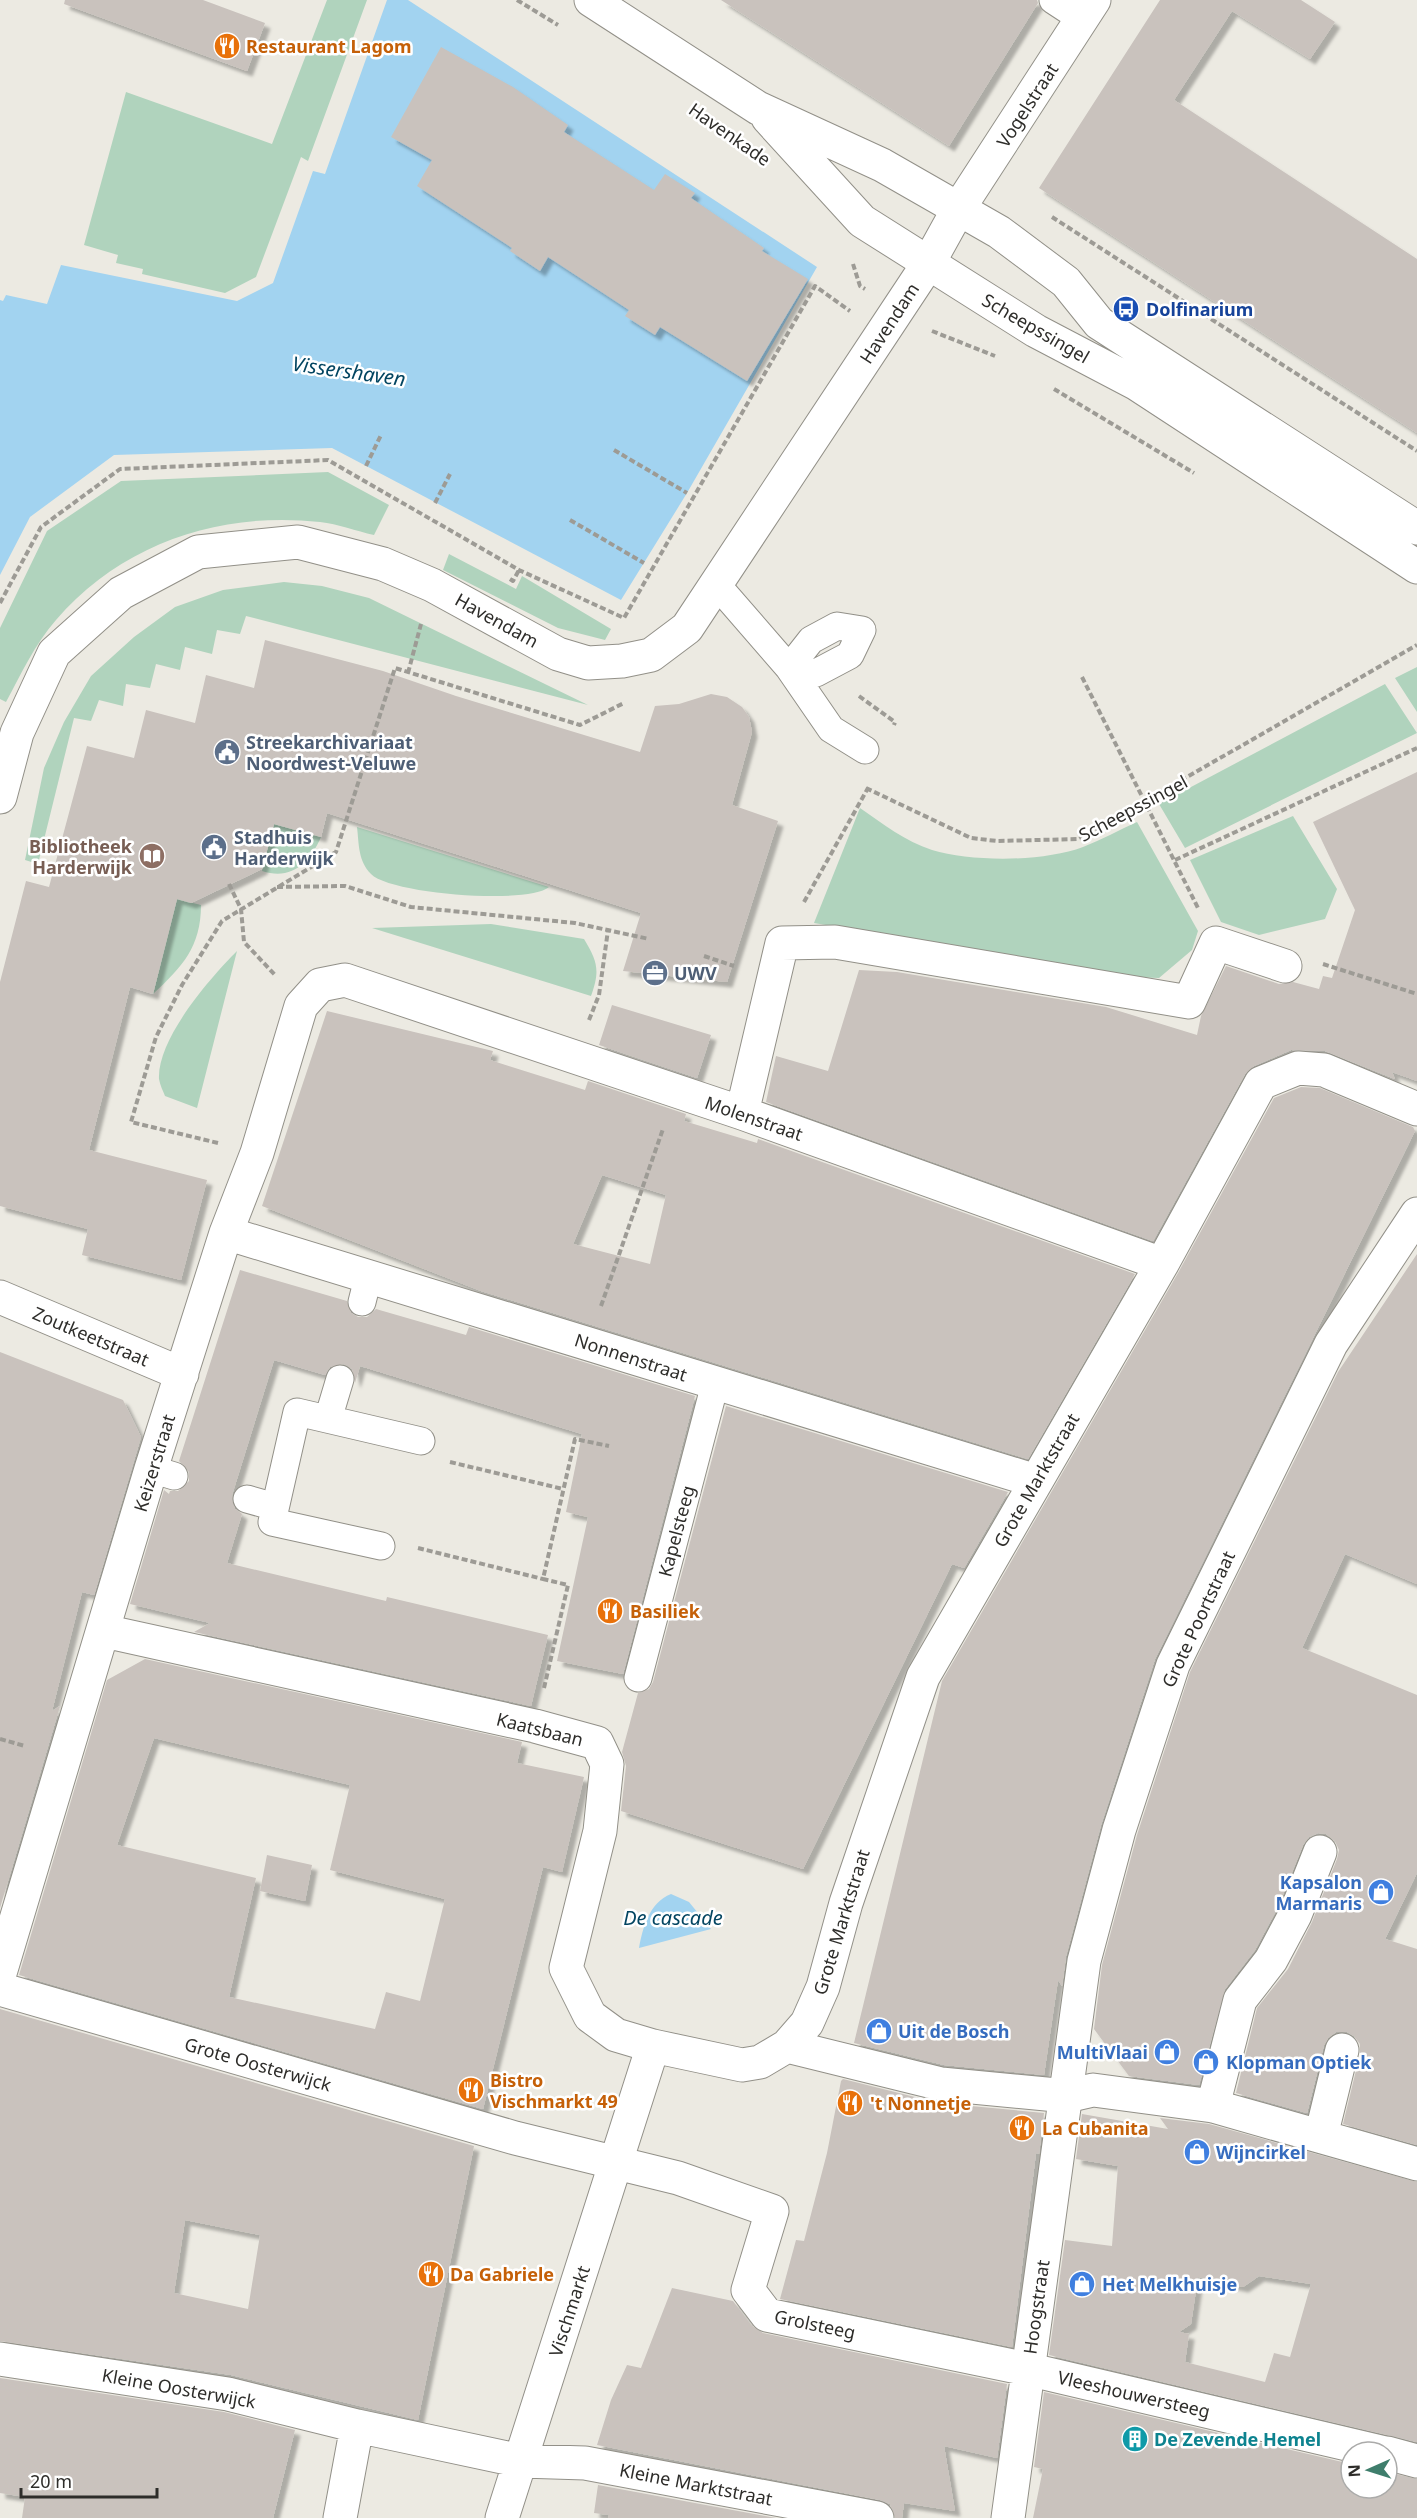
<svg xmlns="http://www.w3.org/2000/svg" width="1417" height="2518" font-family="'Noto Sans',sans-serif">
  <style>
    .green { fill: #b0d3bd }
    .water { fill: #a2d3f0 }
    .building { fill: #c9c2bd; fill-rule: evenodd; filter: url(#shadow) }
    .lines { fill: none; stroke-linecap: round; stroke-linejoin: round }
    .service-casing { stroke: #929088; stroke-width: 29 }
    .pedestrian-casing { stroke: #929088; stroke-width: 35 }
    .minor-casing { stroke: #929088; stroke-width: 35 }
    .tertiary-casing { stroke: #929088; stroke-width: 35 }
    .path { stroke: #9d9b95; stroke-width: 4; stroke-dasharray: 6 3; stroke-linecap: butt }
    .service { stroke: #fff; stroke-width: 27 }
    .pedestrian { stroke: #fff; stroke-width: 33 }
    .minor { stroke: #fff; stroke-width: 33 }
    .tertiary { stroke: #fff; stroke-width: 33 }
    .labels { text-anchor: middle; dominant-baseline: central; stroke-width: 5; stroke-linejoin: round; paint-order: stroke }
    .food-label { font-size: 18px; font-weight: bold; fill: #c56008; stroke: #fff; text-anchor: start }
    .street-label { font-size: 18px; fill: #2e2d2a; stroke: #fff }
    .transit-label { font-size: 18px; font-weight: bold; fill: #164399; stroke: #fff; text-anchor: start }
    .service-label { font-size: 18px; font-weight: bold; fill: #4e5e75; stroke: #fff; text-anchor: start }
    .education-label { font-size: 18px; font-weight: bold; fill: #785e54; stroke: #fff; text-anchor: end }
    .shop-label { font-size: 18px; font-weight: bold; fill: #366cbe; stroke: #fff; text-anchor: start }
    .culture-label { font-size: 18px; font-weight: bold; fill: #0d838f; stroke: #fff; text-anchor: start }
    .water-label { font-size: 20px; font-style: italic; fill: #034561; stroke: #fff }
  </style>
  <defs>
    <filter id="shadow"><feDropShadow dx="5.5" dy="5.5" stdDeviation="1.5" flood-color="#0004"/></filter>
  </defs>
  <rect width="100%" height="100%" fill="#eceae2"/>
  <!-- green -->
  <path class="green" d="M327,0H367L308,161L301,157L256,277L225,293L142,274L143,269L116,263L118,255L84,245L126,92L272,144Z
    M328,472L389,505L374,535C356,531 338,524 320,522C221,511 122,543 56,620C35,644 21,674 6,702L0,699V628L47,531L121,481Z
    M449,554L516,589L522,576L611,629L605,640L558,628L443,570Z
    M284,582L322,586L369,598L588,705L246,616L240,634L217,630L212,654L185,647L180,670L156,664L150,688L126,684L123,706L99,700L91,721L74,718L38,864L25,860L44,768L64,722L91,676L134,637L175,607L223,590Z
    M1417,667V712L1395,678Z
    M1385,684L1417,733L1185,848L1159,804Z
    M860,808C883,824 905,841 932,850C972,862 1043,862 1083,847C1101,840 1119,830 1137,822L1198,931L1192,950L1159,978L1131,977L814,923Z
    M1293,816L1337,889L1325,919L1259,935L1221,922L1190,860Z
    M274,824L321,837C310,862 292,881 262,871Z
    M357,827L549,887C528,905 390,894 371,874C358,861 359,844 357,827Z
    M177,899L201,905C201,947 182,967 153,994Z
    M491,924L584,939C598,962 600,971 591,996L372,928Z
    M237,951L197,1108L165,1096C163,1091 160,1085 159,1079C157,1039 210,978 237,951Z"/>
  <!-- water -->
  <path class="water" d="M387,0H408L817,267L687,493L621,600L332,448L114,455L30,517L0,575V300L3,301L6,295L47,304L61,265L237,301L273,283L313,171L325,174Z
    M671,1894L689,1902L711,1929L639,1948C643,1927 649,1903 671,1894Z"/>
  <!-- building -->
  <path class="building" d="M65,0H203L265,23L247,71L64,4Z
    M721,0H1037L1038,3L949,146Z
    M1160,0H1301L1335,22L1310,59L1232,11L1174,100L1417,259V433L1039,188Z
    M441,47L513,87L568,125L564,132L654,190L665,174L695,193L691,198L764,248L762,251L808,279L747,381L660,327L655,335L625,316L629,310L548,257L540,271L510,251L512,248L417,186L432,160L391,137Z
    M265,640L383,671L456,696L640,752L655,706L679,704L711,694L727,697L742,707L749,717L752,732L732,805L778,821L727,982L623,971L641,913L327,813L321,837L274,824L262,869L191,903L177,899L153,994L130,987L89,1150L207,1180L181,1280L82,1255L88,1229L0,1206V982L26,881L49,887L87,746L134,758L146,710L195,723L206,675L254,688Z
    M1417,772V1081L1392,1072L1395,1079L1325,1051L1291,1050L1254,1066L1245,1074L1153,1241L766,1102L776,1056L828,1071L859,970L897,972L1106,1007L1197,1035L1201,1016L1226,966L1279,984L1293,982L1319,989L1323,976L1332,978L1355,910L1313,822Z
    M612,1005L711,1035L697,1078L599,1045Z
    M327,1011L493,1051L490,1060L585,1090L588,1081L686,1114L684,1121L757,1143L758,1139L1135,1274L1028,1459L481,1291L262,1206ZM602,1175L666,1195L650,1264L573,1244Z
    M1301,1087L1320,1088L1413,1127L1415,1131L1155,1659L1101,1825L1066,1956L1062,1986L1058,1980L1044,2075L944,2065L854,2043L942,1681L1178,1273L1274,1098Z
    M1417,1254V1584L1345,1554L1302,1648L1417,1695V1873L1385,1939L1417,1949V2145L1343,2124L1360,2054V2044L1354,2036L1347,2032H1336L1328,2038L1324,2045L1307,2113L1236,2093L1257,2008L1288,1969L1312,1922L1337,1859L1339,1850L1335,1841L1326,1834L1318,1833L1309,1837L1303,1845L1278,1907L1255,1950L1225,1989L1199,2085L1129,2076L1094,2029L1102,1965L1137,1835L1190,1672L1338,1372Z
    M240,1270L347,1301L351,1313L358,1317H367L376,1309L466,1335L469,1327L695,1396L623,1674L557,1661L588,1517L566,1512L582,1434L360,1366L355,1383L352,1369L344,1364L330,1367L325,1375L274,1360L232,1495L235,1509L242,1514L227,1563L386,1601L387,1597L548,1635L531,1706L194,1632L210,1623L130,1604L164,1490L169,1494L170,1491H178L189,1481V1472L179,1461Z
    M0,1352L123,1400L141,1437L94,1595L82,1592L52,1711L60,1706L0,1908Z
    M726,1406L1008,1492L964,1568L952,1564L803,1869L621,1811L626,1766L622,1752L638,1693L649,1689L653,1682Z
    M145,1659L522,1742L517,1763L584,1777L562,1872L543,1867L483,2109L19,1975L107,1680ZM154,1738L350,1785L330,1870L445,1899L420,2001L386,1992L375,2029L229,1997L256,1878L117,1845Z
    M267,1855L312,1865L305,1901L260,1891Z
    M0,2009L474,2146L418,2420L231,2375L0,2341ZM185,2220L260,2235L248,2309L174,2293Z
    M843,2079L939,2103L1044,2113L1039,2154L1036,2153L1012,2347L780,2299L796,2240L804,2241L827,2153L841,2081Z
    M1082,2114L1168,2129L1160,2118L1209,2124L1417,2182V2442L1049,2355L1065,2240L1112,2246L1118,2166L1076,2159ZM1259,2276L1311,2284L1290,2357L1274,2353L1265,2382L1185,2362L1189,2334L1179,2332L1191,2324L1198,2277L1243,2287Z
    M672,2288L733,2301L752,2326L763,2333L1007,2384L997,2458L944,2446L955,2511L904,2503L902,2518H895L890,2504L880,2500L597,2445L611,2400L627,2365L641,2368Z
    M0,2378L224,2412L295,2430L273,2518H22L25,2497L0,2493Z
    M1044,2392L1351,2464V2488H1387V2472L1417,2479V2518H1033L1043,2469L1034,2467Z
    M598,2485L776,2518H608L609,2515L594,2513Z"/>
  <g class="lines">
    <defs>
      <path id="service" d="M1053,0L1082,19
        M717,585L789,668L831,729L865,750
        M837,626L862,630L850,655L816,673L789,668L811,640Z
        M362,1302L368,1278
        M328,1419L340,1379
        M151,1469L174,1476
        M247,1499L275,1507
        M381,1546L272,1522L297,1412L421,1441
        M638,1678L715,1384"/>
      <path id="pedestrian" d="M1067,2096L1093,2090L1213,2106L1417,2164
        M1213,2106L1240,2000L1271,1960L1295,1915L1320,1852
        M1321,2136L1342,2050
        M1027,2369L1381,2452
        M1387,2453L1417,2461"/>
      <path id="minor" d="M0,797L17,733L54,653L121,593L198,552L298,542L383,564L432,585L558,654L588,663L622,661L651,655L687,628L928,264L959,208L1094,0
        M742,1113L782,943L835,942L1189,1002L1216,943L1285,966
        M226,1233L1036,1481
        M0,1297L182,1374
        M104,1631L535,1726L597,1743L607,1764L600,1831L566,1968L590,2016L616,2035L653,2046L742,2065L760,2062L787,2046L807,2023L823,1987L846,1903L923,1677L1162,1264L1261,1083L1298,1068L1324,1070L1417,1109
        M0,1973L151,1469L226,1233L257,1153L301,1006L320,985L345,980L742,1113L1162,1264
        M0,1989L515,2138L678,2178L772,2211L748,2290L767,2315L1027,2369
        M787,2046L941,2084L1067,2096
        M0,2359L228,2394L357,2426
        M340,2518L357,2426L521,2461L585,2463L877,2518
        M502,2518L653,2046
        M1008,2518L1084,1961L1119,1830L1173,1665L1331,1344L1417,1214"/>
      <path id="tertiary" d="M591,0L758,108L882,165L999,232L1066,282L1099,323L1417,528
        M768,118L862,221L1036,331L1137,384L1417,567"/>
    </defs>
    <!-- service casing -->
    <use href="#service" class="service-casing"/>
    <!-- pedestrian casing -->
    <use href="#pedestrian" class="pedestrian-casing"/>
    <!-- minor casing -->
    <use href="#minor" class="minor-casing"/>
    <!-- tertiary casing -->
    <use href="#tertiary" class="tertiary-casing"/>
    <!-- path -->
    <path class="path" d="M517,0L558,25
      M1052,217L1417,451
      M853,264L860,286L865,289
      M932,331L995,356
      M1054,389L1194,473
      M614,450L687,493
      M366,466L381,435
      M435,503L450,474
      M570,520L644,563
      M510,579L513,581L519,570
      M0,603L41,527L120,469L328,460L519,570L624,618L815,286L850,311
      M408,673L421,624
      M1082,677L1198,908
      M859,696L895,722L894,725
      M866,788L971,838L997,841L1079,839L1417,645
      M1175,860L1417,748
      M229,884L241,909L244,942L276,976
      M277,887L345,886L411,907L575,923L649,939
      M804,902L868,788
      M704,956L734,966
      M1323,964L1417,994
      M589,1020L599,995L608,930
      M218,1143L131,1122L156,1037L182,985L222,921L336,852L395,668L580,725L624,703
      M601,1306L663,1129
      M450,1462L563,1489
      M418,1548L543,1579
      M544,1688L568,1585L543,1579L575,1439L609,1446
      M0,1739L25,1746"/>
    <!-- service -->
    <use href="#service" class="service"/>
    <!-- pedestrian -->
    <use href="#pedestrian" class="pedestrian"/>
    <!-- minor -->
    <use href="#minor" class="minor"/>
    <!-- tertiary -->
    <use href="#tertiary" class="tertiary"/>
  </g>
  <!-- icons -->
  <defs>
    <symbol id="restaurant-disc" viewBox="-11 -11 22 22"><circle r="9.5" fill="#e8710a" stroke="#fff"/><path d="M-5-6h1v4h1v-4h1v4h1v-4h1v5L-1.5 .5V6h-2V.5L-5-1ZM5-6V6H3V1.5H1.5Q1.5-4 5-6Z" fill="#fff"/></symbol>
    <symbol id="bus-disc" viewBox="-11 -11 22 22"><circle r="9.5" fill="#1a4fb4" stroke="#fff"/><path d="M-5-6H5V4H4V6H2V4H-2V6H-4V4H-5ZM-3.5-4V0h7V-4ZM-3.5 1.2v1.5H-2V1.2ZM2 1.2v1.5H3.5V1.2Z" fill="#fff"/></symbol>
    <symbol id="civic-disc" viewBox="-11 -11 22 22"><circle r="9.5" fill="#5c6f8a" stroke="#fff"/><path d="M-.6-6.5H3V-4.5H.6V-3L4-1V1h2V6H-6V1h2V-1L-.6-3ZM-1.2 2.5V6h2.4V2.5Z" fill="#fff"/></symbol>
    <symbol id="library-disc" viewBox="-11 -11 22 22"><circle r="9.5" fill="#8d6e63" stroke="#fff"/><path d="M-6-4Q-3-5.5-.7-3.5V5Q-3 3-6 4ZM6-4Q3-5.5 .7-3.5V5Q3 3 6 4Z" fill="#fff"/></symbol>
    <symbol id="office-disc" viewBox="-11 -11 22 22"><circle r="9.5" fill="#5c6f8a" stroke="#fff"/><path d="M-6-3h4V-5.5h4V-3h4V5H-6ZM-1-4.5V-3h2v-1.5ZM-6 0V1H6V0Z" fill="#fff"/></symbol>
    <symbol id="shop-disc" viewBox="-11 -11 22 22"><circle r="9.5" fill="#3f7fe0" stroke="#fff"/><path d="M-5-2.5h2.3a2.7 3.5 0 0 1 5.4 0H5L5.5 6h-11ZM-1.5-2.5h3a1.5 2.3 0 0 0-3 0Z" fill="#fff"/></symbol>
    <symbol id="building-disc" viewBox="-11 -11 22 22"><circle r="9.5" fill="#0f9aa8" stroke="#fff"/><path d="M-4-6H4V6H1V3H-1V6H-4ZM-2.5-4.3h1.7v1.8h-1.7ZM.8-4.3h1.7v1.8H.8ZM-2.5-1h1.7V.8h-1.7ZM.8-1h1.7V.8H.8Z" fill="#fff"/></symbol>
  </defs>
  <g fill-rule="evenodd">
    <use href="#restaurant-disc" x="212" y="31" width="30" height="30"/>
    <use href="#bus-disc" x="1111" y="294" width="30" height="30"/>
    <use href="#civic-disc" x="212" y="737" width="30" height="30"/>
    <use href="#civic-disc" x="199" y="832" width="30" height="30"/>
    <use href="#library-disc" x="137" y="841" width="30" height="30"/>
    <use href="#office-disc" x="640" y="958" width="30" height="30"/>
    <use href="#restaurant-disc" x="595" y="1596" width="30" height="30"/>
    <use href="#shop-disc" x="1366" y="1877" width="30" height="30"/>
    <use href="#shop-disc" x="864" y="2016" width="30" height="30"/>
    <use href="#shop-disc" x="1152" y="2037" width="30" height="30"/>
    <use href="#shop-disc" x="1191" y="2047" width="30" height="30"/>
    <use href="#restaurant-disc" x="456" y="2075" width="30" height="30"/>
    <use href="#restaurant-disc" x="835" y="2088" width="30" height="30"/>
    <use href="#restaurant-disc" x="1007" y="2113" width="30" height="30"/>
    <use href="#shop-disc" x="1182" y="2137" width="30" height="30"/>
    <use href="#restaurant-disc" x="416" y="2259" width="30" height="30"/>
    <use href="#shop-disc" x="1067" y="2269" width="30" height="30"/>
    <use href="#building-disc" x="1120" y="2424" width="30" height="30"/>
  </g>
  <g class="labels">
    <!-- food labels -->
    <g class="food-label">
      <text x="246" y="46">Restaurant Lagom</text>
      <text x="630" y="1611">Basiliek</text>
      <text x="490" y="2080">Bistro<tspan x="490" dy="21">Vischmarkt 49</tspan></text>
      <text x="870" y="2103">'t Nonnetje</text>
      <text x="1042" y="2128">La Cubanita</text>
      <text x="450" y="2274">Da Gabriele</text>
    </g>
    <!-- street labels -->
    <g class="street-label">
      <text transform="translate(1027 105) rotate(-57)">Vogelstraat</text>
      <text transform="translate(730 134) rotate(35)">Havenkade</text>
      <text transform="translate(889 323) rotate(-57)">Havendam</text>
      <text transform="translate(1036 328) rotate(30)">Scheepssingel</text>
      <text transform="translate(497 620) rotate(29)">Havendam</text>
      <text transform="translate(1133 808) rotate(-28)">Scheepssingel</text>
      <text transform="translate(754 1118) rotate(19)">Molenstraat</text>
      <text transform="translate(91 1336) rotate(23)">Zoutkeetstraat</text>
      <text transform="translate(631 1357) rotate(18)">Nonnenstraat</text>
      <text transform="translate(154 1463) rotate(-73)">Keizerstraat</text>
      <text transform="translate(1036 1480) rotate(-60)">Grote Marktstraat</text>
      <text transform="translate(676 1531) rotate(-75)">Kapelsteeg</text>
      <text transform="translate(1198 1619) rotate(-65)">Grote Poortstraat</text>
      <text transform="translate(540 1729) rotate(14)">Kaatsbaan</text>
      <text transform="translate(841 1922) rotate(-73)">Grote Marktstraat</text>
      <text transform="translate(258 2064) rotate(16)">Grote Oosterwijck</text>
      <text transform="translate(1036 2307) rotate(-82)">Hoogstraat</text>
      <text transform="translate(569 2311) rotate(-72)">Vischmarkt</text>
      <text transform="translate(815 2324) rotate(12)">Grolsteeg</text>
      <text transform="translate(179 2388) rotate(10)">Kleine Oosterwijck</text>
      <text transform="translate(1134 2394) rotate(13)">Vleeshouwersteeg</text>
      <text transform="translate(696 2484) rotate(11)">Kleine Marktstraat</text>
    </g>
    <!-- transit labels -->
    <g class="transit-label">
      <text x="1146" y="309">Dolfinarium</text>
    </g>
    <!-- service labels -->
    <g class="service-label">
      <text x="246" y="742">Streekarchivariaat<tspan x="246" dy="21">Noordwest-Veluwe</tspan></text>
      <text x="234" y="837">Stadhuis<tspan x="234" dy="21">Harderwijk</tspan></text>
      <text x="674" y="973">UWV</text>
    </g>
    <!-- education labels -->
    <g class="education-label">
      <text x="132" y="846">Bibliotheek<tspan x="132" dy="21">Harderwijk</tspan></text>
    </g>
    <!-- shop labels -->
    <g class="shop-label">
      <text x="1362" y="1882" text-anchor="end">Kapsalon<tspan x="1362" dy="21">Marmaris</tspan></text>
      <text x="898" y="2031">Uit de Bosch</text>
      <text x="1148" y="2052" text-anchor="end">MultiVlaai</text>
      <text x="1226" y="2062">Klopman Optiek</text>
      <text x="1216" y="2152">Wijncirkel</text>
      <text x="1102" y="2284">Het Melkhuisje</text>
    </g>
    <!-- culture labels -->
    <g class="culture-label">
      <text x="1154" y="2439">De Zevende Hemel</text>
    </g>
    <!-- water labels -->
    <g class="water-label">
      <text transform="translate(349 371) rotate(8)">Vissershaven</text>
      <text x="673" y="1917">De cascade</text>
    </g>
  </g>
  <!-- north arrow -->
  <g transform="translate(1369 2470) rotate(267)"><circle r="28" fill="#ffffff" stroke="#ababaa" stroke-width="1.5"/>
  <path d="M0-4.5L10 22L0 15L-10 22Z" fill="#3f7e6c"/>
  <text y="-9" font-size="16" font-weight="bold" text-anchor="middle" fill="#2e2d2a">N</text>
  </g>
  <!-- scale -->
  <path d="M21 2488v9h136v-9" fill="none" stroke="#2e2d2a" stroke-width="3"/>
  <text x="30" y="2488" font-size="18" fill="#2e2d2a" stroke="#ffffff" stroke-width="4.5" paint-order="stroke">20 m</text>
</svg>
